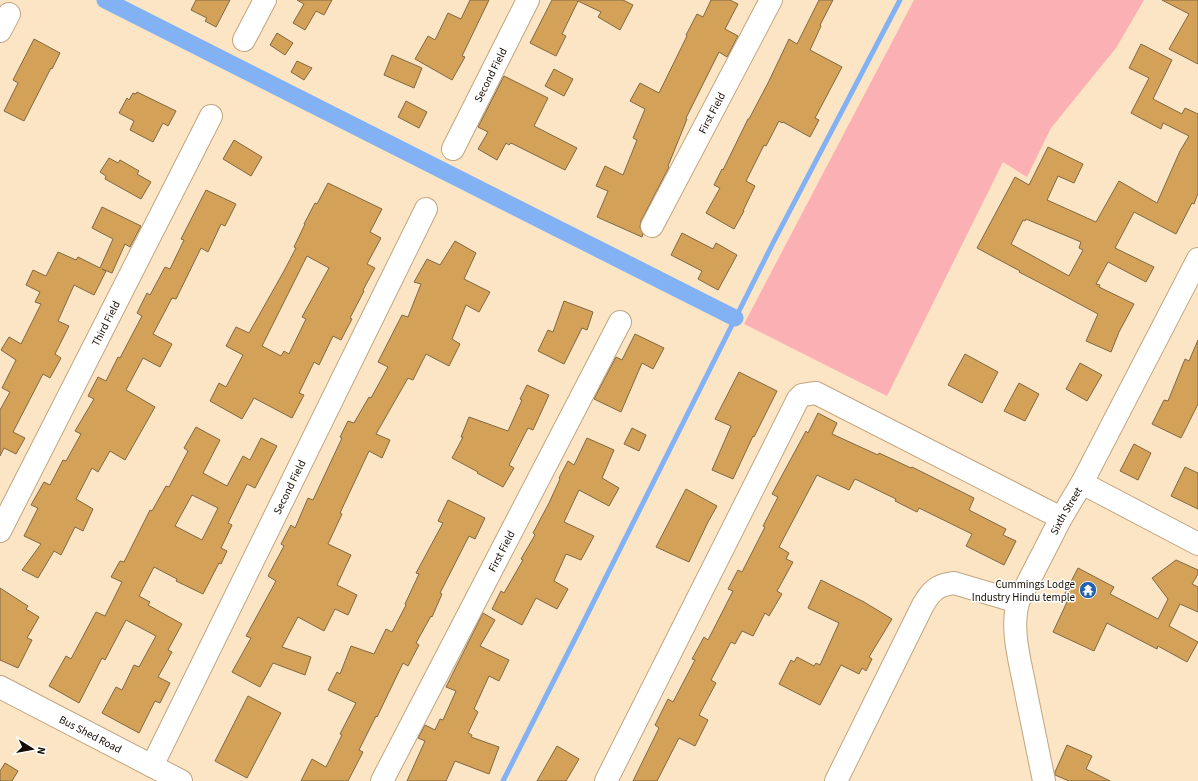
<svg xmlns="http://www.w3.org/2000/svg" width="1198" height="781" font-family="'Source Sans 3',sans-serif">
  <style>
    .green { fill: #fbb1b4 }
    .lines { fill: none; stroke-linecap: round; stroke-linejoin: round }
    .stream { stroke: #82b2f4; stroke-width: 5 }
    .canal { stroke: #82b2f4; stroke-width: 17 }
    .building { fill: #d3a258; stroke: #816843; fill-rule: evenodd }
    .minor-casing { stroke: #c1a57e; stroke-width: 24 }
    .minor { stroke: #fff; stroke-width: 22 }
    .labels { text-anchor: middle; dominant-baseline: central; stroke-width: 3; stroke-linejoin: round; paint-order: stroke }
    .street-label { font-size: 11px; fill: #150b01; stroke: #fff }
    .poi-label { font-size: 11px; fill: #150b01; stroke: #fff; text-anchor: end }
  </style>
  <rect width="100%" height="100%" fill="#fce5c5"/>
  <!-- green -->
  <path class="green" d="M914,0H1144L1116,48L1051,128L1027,177L1003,162L887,396L744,324Z"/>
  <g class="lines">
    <!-- stream -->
    <path class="stream" d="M503,781L581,627L773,243L900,0"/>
    <!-- canal -->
    <path class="canal" d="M105,0L735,318"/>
  </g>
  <!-- building -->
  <path class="building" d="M196,0H230L216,27L205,21L207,18L191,10Z
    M297,0H332L324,15L316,11L305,30L293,23L304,4Z
    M470,0H489L462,56L465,57L452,80L415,59L428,36L435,40L448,13L461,19Z
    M552,0H623L633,5L620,30L598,17L601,12L578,1L562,34L566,36L556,56L530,43Z
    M711,0H730L738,4L725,29L738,36L727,57L719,52L686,118L687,119L668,166L669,167L641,221L640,227L643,234L642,237L597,217L608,191L596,186L605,166L623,175L637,140L633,138L645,109L630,101L640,83L659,93L687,36L686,35L697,14L703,17Z
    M819,0H833L820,25L821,26L810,50L842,67L815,118L819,120L810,137L783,122L782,123L779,121L766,146L764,145L746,181L755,186L743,211H744L734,229L706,213L720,188L714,185L722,169L723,170L748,119H749L768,83L789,39L797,44Z
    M1162,0H1198V64L1169,49L1189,14Z
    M277,33L293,43L285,55L270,45Z
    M34,39L60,53L52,69L51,68L24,121L4,111L18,83L13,80Z
    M1141,44L1172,60L1153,99L1182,114L1185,108L1198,114V193L1194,204L1192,203L1176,234L1134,212L1115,248L1154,267L1146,282L1108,262L1096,284L1100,285L1099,287L1134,304L1119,332L1111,352L1086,341L1098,314L1044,285L1019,272L1020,271L977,248L1015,177L1029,185L1048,147L1083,164L1074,183L1058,176L1047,200L1096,222L1119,181L1157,203L1180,151L1189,136L1163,123L1161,129L1131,113L1149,78L1129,68ZM1026,219L1081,242L1079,248L1083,250L1069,276L1011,244L1023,220L1025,221Z
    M392,55L422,68L414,88L384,75Z
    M297,61L312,68L304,80L291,72Z
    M554,69L573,79L564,96L545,86Z
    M504,76L548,98L534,126L577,148L565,170L511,143L509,145L506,143L497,160L478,149L488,132L478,127Z
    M137,92L176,111L168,126L163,123L153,142L130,130L134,121L119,113L127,98L129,100L133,93L136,94Z
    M406,101L427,112L419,128L398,117Z
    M234,140L262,157L251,176L223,159Z
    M109,158L118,163L120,160L139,171L137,174L151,182L141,199L105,179L106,176L100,172Z
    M328,183L382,209L370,232L381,238L367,264L375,268L363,290L364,291L350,318L352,319L341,340L333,336L319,365L314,362L299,393L304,395L292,418L254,398L242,419L210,401L219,383L226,387L243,355L226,346L236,327L249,333L284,271L296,248L294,247L305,224H304L315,203L317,204ZM307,256L329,268L302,317L306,319L289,354L284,351L281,356L262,346Z
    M206,190L236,204L225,226L221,224L208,252L201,248L176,299L172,298L153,334L172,344L160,367L143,358L126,390L155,407L125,460L110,451L98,472L92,468L76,499L93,509L83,531L75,527L61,555L54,551L38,578L22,570L41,544L24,536L38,508L31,505L44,482L50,485L63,460L66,461L81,434L75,431L94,399L88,396L98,377L106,381L118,357L120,358L142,316L137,313L147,293L150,295L165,267L170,269L184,240L181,239Z
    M102,207L141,226L130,247L125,244L112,273L102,269L106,271L94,295L74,285L58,321L69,326L55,354L61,358L50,378L43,374L13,432L25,438L16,454L4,448L0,456V410L10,392L2,388L16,360L1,350L9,337L21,344L41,304L35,302L40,292L26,285L33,270L46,276L58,252L76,260L78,257L100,268L113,239L92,228Z
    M682,233L713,249L716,243L737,255L718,290L698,279L702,271L671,255Z
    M455,241L476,253L464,279L490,292L479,312L466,305L452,339L460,344L449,366L426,354L413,380L408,378L376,434L390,440L382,458L369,451L340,513L342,514L328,544L351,555L337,585L357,595L348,615L335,609L324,631L298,617L282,647L311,657L305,675L273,663L260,687L232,672L251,638L246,636L276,581L268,576L284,546L281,544L291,525L295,528L308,498L313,500L342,438L340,437L348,421L354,423L369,397L371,398L388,367L378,362L402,315L408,317L421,284L414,282L427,259L440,265Z
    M564,301L593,312L587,330L582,328L564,364L538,351L548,330L553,332Z
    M635,334L664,348L653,369L642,363L621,412L594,399L616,357L622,360Z
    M1198,340V404L1181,438L1152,424L1164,400L1168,401L1185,359L1189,361Z
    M965,354L998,372L982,403L948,385Z
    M1080,363L1102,375L1087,401L1066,389Z
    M739,372L777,391L754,437L753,436L733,479L712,470L731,426L715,419Z
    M1019,383L1039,394L1025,421L1004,411Z
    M527,385L549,395L533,430L528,428L509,465L514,468L503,487L477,473L478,472L452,458L463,437H461L469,417L508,431L522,400L520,399Z
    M818,413L837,423L832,434L878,455L879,453L911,468L912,467L974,498L969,510L1006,529L1003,535L1016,541L1004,565L966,546L972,534L919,508L917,512L895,501L896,499L855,479L849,490L817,475L779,547L789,553L786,559L793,562L777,591L782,594L769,616L765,613L753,636L742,631L735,644L731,642L711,680L716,683L699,715L708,720L695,746L679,738L657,781H633L659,728L655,725L668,699L673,702L695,660L692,659L704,637L708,640L733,591L728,589L738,570L742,572L765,527L763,526L778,497L772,494L806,431L808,433Z
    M196,427L220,440L203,473L227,486L243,456L250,460L261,438L277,446L255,488L247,484L228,523L232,525L221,548L227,551L221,564L219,563L203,594L176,581L177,579L154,567L139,596L150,602L148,605L182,624L168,650L172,652L158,677L170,683L160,703L155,701L139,733L102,713L116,687L122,690L134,665L139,667L156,636L126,620L105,660L102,658L79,703L49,686L66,656L71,659L96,612L105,616L122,582L111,577L120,561L124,562L150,510L152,511L166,486L169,487L188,451L184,448ZM192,495L218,508L202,540L175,526Z
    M632,428L646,435L639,451L624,444Z
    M587,438L614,450L602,478L619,488L609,506L579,490L564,522L594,536L581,560L566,554L554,581L568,589L557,609L536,598L522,625L492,609L501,591L504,593L523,560L521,559L535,535L533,533L549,503L560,479L559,478L568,461L574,465Z
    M1134,444L1151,453L1138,480L1120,471Z
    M1185,467L1198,473V509L1171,496Z
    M686,489L717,506L708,522L689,562L656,547Z
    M448,500L485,518L475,539L469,536L440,593L442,594L432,617L431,616L416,643L419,645L408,666L403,663L377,717L376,716L359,750L363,752L348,781H301L312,759L326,767L342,735L340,734L356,703L328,690L337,672L340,674L351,646L374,654L386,629L392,632L406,605L405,604L419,574L416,573L443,523L438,521Z
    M1176,560L1198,570V574L1192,584L1198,587V612L1180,604L1169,626L1198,642L1187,662L1158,646L1157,649L1107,623L1094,651L1053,632L1067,602L1062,599L1078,568L1114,587L1110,594L1158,619L1168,599L1152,578Z
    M821,580L864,602L892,619L869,657L872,659L866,671L862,668L859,674L841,665L820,705L779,684L791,660L794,662L797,657L814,666L816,663L820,665L839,623L808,608Z
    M0,588L28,606L26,609L39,617L27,638L32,640L18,668L0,660Z
    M483,613L495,620L480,646L509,660L499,681L489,676L474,709L478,712L468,733L472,735L471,737L499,747L489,774L455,761L446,781H407L425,741L418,738L425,725L435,730L440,719L443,720L456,691L446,687Z
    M248,696L281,713L247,778L215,761Z
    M1067,745L1092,756L1086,769L1110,781H1069L1055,775V772Z
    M557,746L579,759L566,781H537Z
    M5,763L18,771L12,781H0V771Z"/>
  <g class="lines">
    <defs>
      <g id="minor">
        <path d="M0,31L9,14"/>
        <path d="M244,40L265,0"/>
        <path id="s1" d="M453,149L528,0"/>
        <path id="s2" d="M652,226L771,0"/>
        <path d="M1082,483L1198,544"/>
        <path id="s3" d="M0,531L211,116"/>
        <path id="s4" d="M0,687L181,781"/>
        <path id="s5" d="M152,766L426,209"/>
        <path id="s6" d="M382,781L620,322"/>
        <path d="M606,781L798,399L802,395L816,393L1061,518"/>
        <path d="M836,781L923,605C931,591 937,585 954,583L1018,602"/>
        <path id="s7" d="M1044,781C1038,752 1032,722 1026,693C1021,664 1010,631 1018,602L1061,518L1082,483L1198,259"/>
      </g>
    </defs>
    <!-- minor casing -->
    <use href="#minor" class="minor-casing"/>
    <!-- minor -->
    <use href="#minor" class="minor"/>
  </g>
  <!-- icons -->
  <defs>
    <symbol id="temple-disc" viewBox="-11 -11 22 22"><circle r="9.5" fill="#2061b2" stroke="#fff"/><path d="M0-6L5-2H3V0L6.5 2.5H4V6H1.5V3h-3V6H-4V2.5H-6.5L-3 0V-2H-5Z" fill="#fff"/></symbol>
  </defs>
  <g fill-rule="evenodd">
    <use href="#temple-disc" x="1078" y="580" width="20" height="20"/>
  </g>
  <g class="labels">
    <!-- street labels -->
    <g class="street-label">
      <text stroke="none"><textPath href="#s1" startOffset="83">Second Field</textPath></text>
      <text stroke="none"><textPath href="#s2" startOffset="128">First Field</textPath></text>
      <text stroke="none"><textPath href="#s3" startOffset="233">Third Field</textPath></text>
      <text stroke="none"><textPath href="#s5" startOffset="311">Second Field</textPath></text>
      <text stroke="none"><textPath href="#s7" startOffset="285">Sixth Street</textPath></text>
      <text stroke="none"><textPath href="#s6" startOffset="259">First Field</textPath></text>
      <text stroke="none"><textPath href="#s4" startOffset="102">Bus Shed Road</textPath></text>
    </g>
    <!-- poi labels -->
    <g class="poi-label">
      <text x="1075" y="584">Cummings Lodge<tspan x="1075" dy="13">Industry Hindu temple</tspan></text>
    </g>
  </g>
  <!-- north arrow -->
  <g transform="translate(32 749) rotate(101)" stroke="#ffffff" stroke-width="3" paint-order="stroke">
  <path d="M0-3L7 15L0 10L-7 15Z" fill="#150b01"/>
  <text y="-6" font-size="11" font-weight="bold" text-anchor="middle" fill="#150b01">N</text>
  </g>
</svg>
